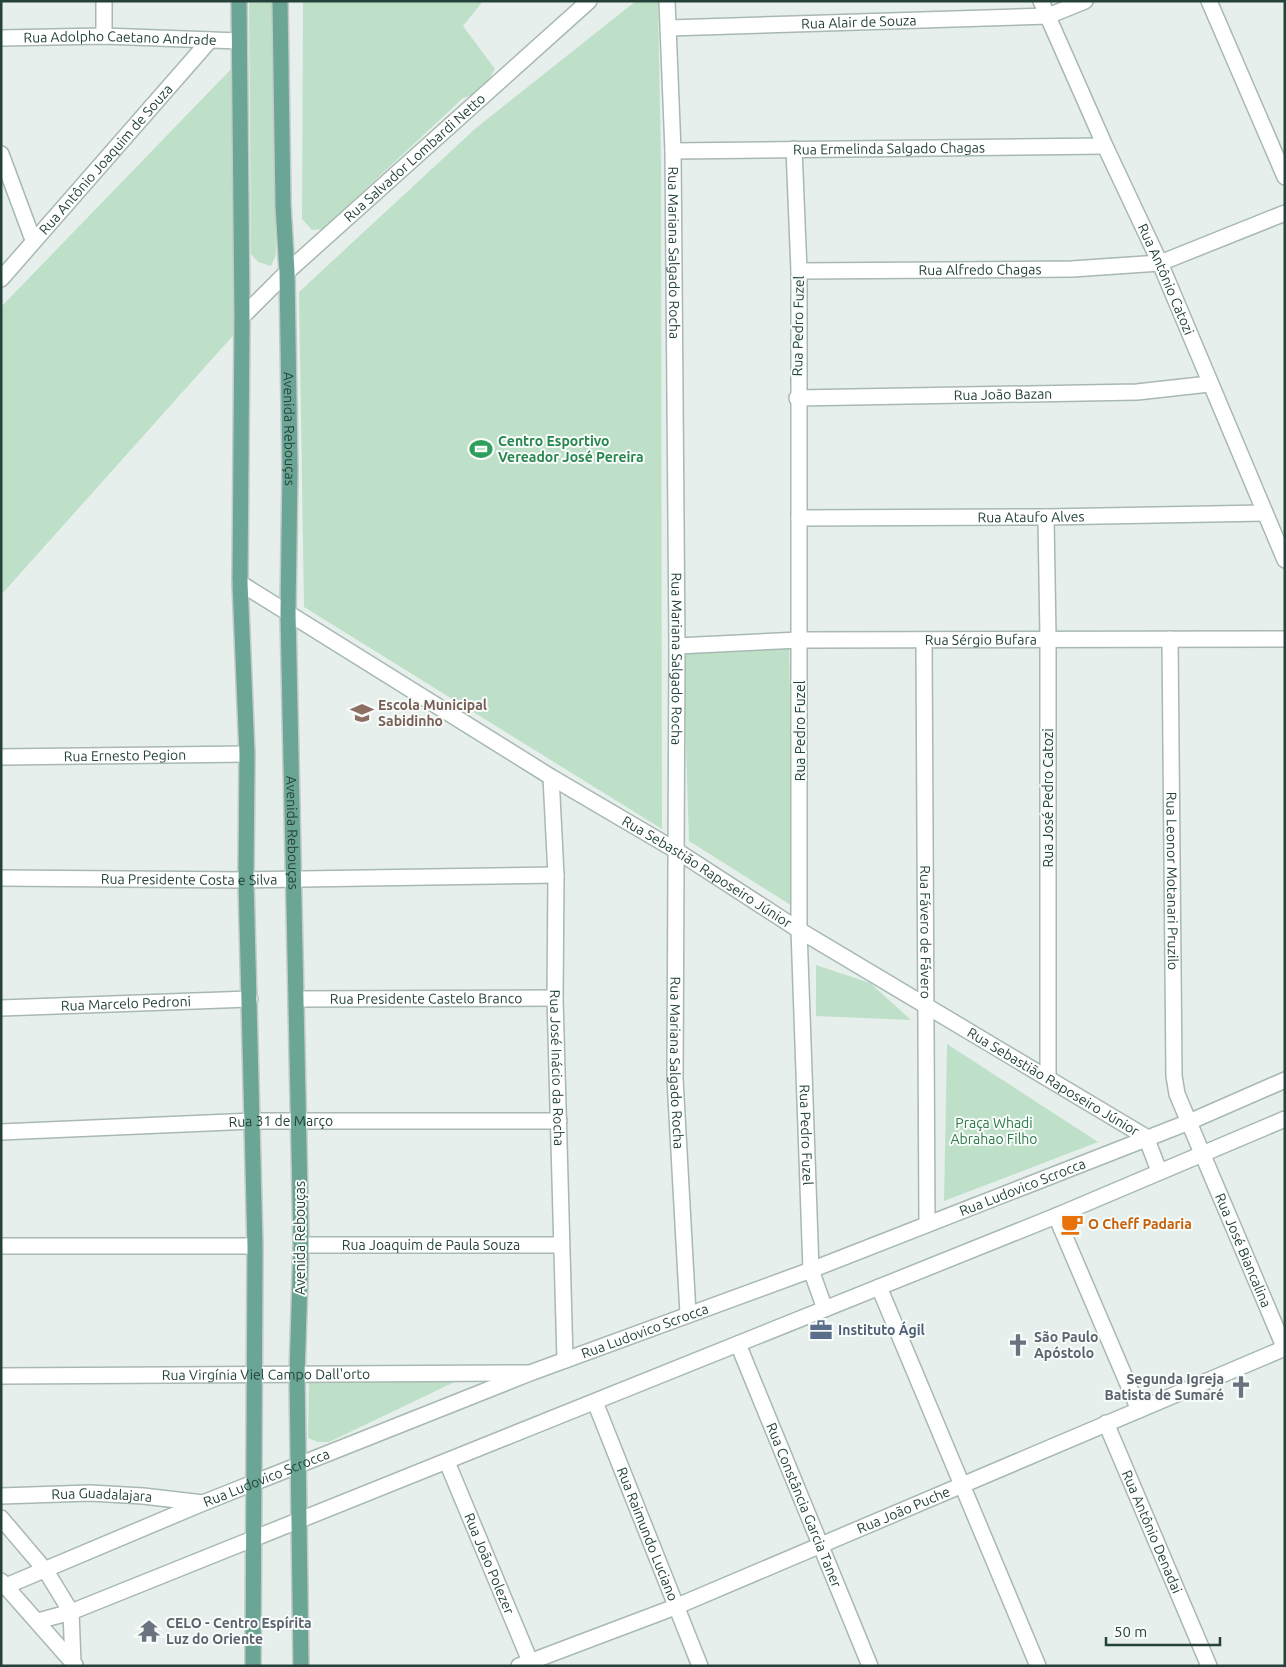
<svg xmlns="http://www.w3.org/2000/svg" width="1286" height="1667" font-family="Ubuntu,sans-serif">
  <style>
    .green { fill: #bfe0c8 }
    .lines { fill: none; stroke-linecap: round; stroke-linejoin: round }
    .minor-casing { stroke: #a8b8b2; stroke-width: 18 }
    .tertiary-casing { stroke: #a8b8b2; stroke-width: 18 }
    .primary-casing { stroke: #c2cac8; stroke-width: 18 }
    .minor { stroke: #fff; stroke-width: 15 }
    .tertiary { stroke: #fff; stroke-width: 15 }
    .primary { stroke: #6aa596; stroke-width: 15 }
    .labels { text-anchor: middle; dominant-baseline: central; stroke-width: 4; stroke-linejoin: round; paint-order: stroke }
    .street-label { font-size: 14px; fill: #24423a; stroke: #f7fbf9 }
    .leisure-label { font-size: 14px; font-weight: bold; fill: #27864d; stroke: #f7fbf9; text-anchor: start }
    .education-label { font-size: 14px; font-weight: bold; fill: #785e54; stroke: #f7fbf9; text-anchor: start }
    .park-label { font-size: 14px; fill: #2d7a4b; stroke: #f7fbf9 }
    .food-label { font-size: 14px; font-weight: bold; fill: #c56008; stroke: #f7fbf9; text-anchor: start }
    .service-label { font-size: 14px; font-weight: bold; fill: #4e5e75; stroke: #f7fbf9; text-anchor: start }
    .worship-label { font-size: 14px; font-weight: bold; fill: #5b616d; stroke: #f7fbf9; text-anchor: start }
  </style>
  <rect width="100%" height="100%" fill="#e6efeb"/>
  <!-- green -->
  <path class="green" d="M249,1H272L276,255L271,266L258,262L251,254Z
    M303,1H483L463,26L495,69L486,84L473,95L463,98L323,229L312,230L302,219Z
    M636,1H658L661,159L662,829L304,607L299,292L476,128Z
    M235,65L238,330L1,595V307Z
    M789,643L794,907L689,841L683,652Z
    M816,965L870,983L911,1020L816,1016Z
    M947,1044L1098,1142L944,1201Z
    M463,1378L329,1442H318L308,1438L309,1380Z"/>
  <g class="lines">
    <defs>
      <g id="minor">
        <path d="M104,1V36"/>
        <path id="s1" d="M667,1L673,151L677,646L675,1079L688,1314"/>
        <path id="s2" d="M1041,1L1105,146L1160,263L1285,560"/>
        <path d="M1209,1L1285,177"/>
        <path id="s3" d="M669,28L1048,16L1085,1"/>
        <path id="s4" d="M1,38L104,36L239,41"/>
        <path id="s5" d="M794,149L799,271V930L811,1270L825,1309"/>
        <path id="s6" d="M673,151L1105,146"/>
        <path d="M1,154L33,240"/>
        <path id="s7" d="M799,271L1072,269L1160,263L1285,213"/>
        <path id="s8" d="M1,279L210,40"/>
        <path id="s9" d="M797,398L1137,392L1209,384"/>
        <path d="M1046,517L1048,638V1078"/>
        <path id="s10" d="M799,518L1046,517L1265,513"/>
        <path id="s11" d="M240,583L551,777L677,851L799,930L1146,1137L1159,1171"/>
        <path id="s12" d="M1170,639L1174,1076L1177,1094L1285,1349"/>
        <path id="s13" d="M924,640L927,1224"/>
        <path id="s14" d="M677,646L800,640L1285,639"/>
        <path id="s15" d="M1,757L247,754"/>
        <path id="s16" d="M551,777L556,875L555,998L565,1360"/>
        <path id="s17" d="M1,878L246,880L556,875"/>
        <path id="s18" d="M297,999L555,998"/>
        <path id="s19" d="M1,1008L250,999"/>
        <path id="s20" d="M1,1132L253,1121H559"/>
        <path d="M1056,1216L1139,1410"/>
        <path id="s21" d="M301,1245H560"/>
        <path d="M1,1246H255"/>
        <path d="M879,1287L1038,1666"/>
        <path id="s22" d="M738,1344L870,1666"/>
        <path id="s23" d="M1,1376L527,1373"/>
        <path id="s24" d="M595,1402L700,1666"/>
        <path id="s25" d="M1106,1423L1209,1666"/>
        <path id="s26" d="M447,1462L532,1666"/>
        <path id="s27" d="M1,1496L90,1493L143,1496L203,1503"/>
        <path id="s28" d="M519,1666L675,1607L1285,1348"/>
      </g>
      <g id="tertiary">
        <path id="s29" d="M242,317L287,272L589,1"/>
        <path d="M1,1518L46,1571L71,1612L73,1663"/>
        <path d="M1,1581L75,1665"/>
        <path id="s30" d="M6,1586L203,1503L530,1373L811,1270L1189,1122L1285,1080"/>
        <path d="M38,1621L71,1612L1056,1216L1285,1119"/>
      </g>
      <g id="primary">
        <path d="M239,1L242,317L240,583L247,754L246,880L255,1246L253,1666"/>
        <path id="s31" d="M280,1L283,205L287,272L290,470L288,613L301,1245L297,1375L301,1666"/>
      </g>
    </defs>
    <!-- minor casing -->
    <use href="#minor" class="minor-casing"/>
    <!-- tertiary casing -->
    <use href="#tertiary" class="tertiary-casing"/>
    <!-- primary casing -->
    <use href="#primary" class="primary-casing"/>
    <!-- minor -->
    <use href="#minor" class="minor"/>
    <!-- tertiary -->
    <use href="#tertiary" class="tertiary"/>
    <!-- primary -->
    <use href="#primary" class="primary"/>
  </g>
  <!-- icons -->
  <defs>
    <symbol id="stadium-bare" viewBox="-9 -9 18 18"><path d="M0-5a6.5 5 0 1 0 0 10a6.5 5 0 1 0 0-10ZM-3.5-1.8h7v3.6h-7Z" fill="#2e9e5b" stroke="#f7fbf9" stroke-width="2.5" paint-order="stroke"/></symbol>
    <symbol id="school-bare" viewBox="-9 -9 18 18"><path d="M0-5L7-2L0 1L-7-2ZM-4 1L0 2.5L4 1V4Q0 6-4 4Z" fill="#8d6e63" stroke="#f7fbf9" stroke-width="2.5" paint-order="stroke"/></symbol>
    <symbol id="cafe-bare" viewBox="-9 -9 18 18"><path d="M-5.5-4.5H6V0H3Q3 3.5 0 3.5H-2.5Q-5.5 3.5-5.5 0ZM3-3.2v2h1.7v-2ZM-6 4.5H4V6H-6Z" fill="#e8710a" stroke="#f7fbf9" stroke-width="2.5" paint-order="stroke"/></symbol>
    <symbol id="office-bare" viewBox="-9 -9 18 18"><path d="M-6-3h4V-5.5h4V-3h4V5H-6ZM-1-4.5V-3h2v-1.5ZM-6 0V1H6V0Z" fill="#5c6f8a" stroke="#f7fbf9" stroke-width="2.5" paint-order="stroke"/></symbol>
    <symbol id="church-bare" viewBox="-9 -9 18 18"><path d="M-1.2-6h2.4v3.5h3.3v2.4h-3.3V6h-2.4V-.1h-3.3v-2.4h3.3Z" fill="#6b7280" stroke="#f7fbf9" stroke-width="2.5" paint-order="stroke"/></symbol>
    <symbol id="temple-bare" viewBox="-9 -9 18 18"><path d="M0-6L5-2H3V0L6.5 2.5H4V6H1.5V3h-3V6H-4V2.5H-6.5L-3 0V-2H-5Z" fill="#6b7280" stroke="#f7fbf9" stroke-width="2.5" paint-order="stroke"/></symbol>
  </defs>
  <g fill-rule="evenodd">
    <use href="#stadium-bare" x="465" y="433" width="32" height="32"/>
    <use href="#school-bare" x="346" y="697" width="32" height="32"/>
    <use href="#cafe-bare" x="1056" y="1208" width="32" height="32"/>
    <use href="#office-bare" x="805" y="1314" width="32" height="32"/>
    <use href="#church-bare" x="1002" y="1329" width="32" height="32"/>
    <use href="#church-bare" x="1225" y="1371" width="32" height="32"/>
    <use href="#temple-bare" x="133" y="1615" width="32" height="32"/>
  </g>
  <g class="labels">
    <!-- street labels -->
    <g class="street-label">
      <text stroke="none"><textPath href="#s3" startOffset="190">Rua Alair de Souza</textPath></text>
      <text stroke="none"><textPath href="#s4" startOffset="119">Rua Adolpho Caetano Andrade</textPath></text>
      <text stroke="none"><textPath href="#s6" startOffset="216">Rua Ermelinda Salgado Chagas</textPath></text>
      <text stroke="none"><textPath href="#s29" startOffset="235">Rua Salvador Lombardi Netto</textPath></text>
      <text stroke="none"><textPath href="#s8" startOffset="159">Rua Antônio Joaquim de Souza</textPath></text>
      <text stroke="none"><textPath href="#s1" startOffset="252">Rua Mariana Salgado Rocha</textPath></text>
      <text stroke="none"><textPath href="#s7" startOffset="181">Rua Alfredo Chagas</textPath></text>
      <text stroke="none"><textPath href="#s2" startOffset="305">Rua Antônio Catozi</textPath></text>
      <text transform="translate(798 326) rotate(-89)">Rua Pedro Fuzel</text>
      <text stroke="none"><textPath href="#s9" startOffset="206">Rua João Bazan</textPath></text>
      <text stroke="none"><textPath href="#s31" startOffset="428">Avenida Rebouças</textPath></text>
      <text stroke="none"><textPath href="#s10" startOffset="232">Rua Ataufo Alves</textPath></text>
      <text stroke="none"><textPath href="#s14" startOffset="304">Rua Sérgio Bufara</textPath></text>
      <text stroke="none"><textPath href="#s1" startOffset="658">Rua Mariana Salgado Rocha</textPath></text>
      <text transform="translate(800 731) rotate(-90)">Rua Pedro Fuzel</text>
      <text stroke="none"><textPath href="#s15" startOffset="124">Rua Ernesto Pegion</textPath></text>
      <text transform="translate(1048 798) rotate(-90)">Rua José Pedro Catozi</text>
      <text stroke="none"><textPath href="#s31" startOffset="832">Avenida Rebouças</textPath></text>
      <text stroke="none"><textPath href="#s11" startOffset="549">Rua Sebastião Raposeiro Júnior</textPath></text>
      <text stroke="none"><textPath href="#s17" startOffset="188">Rua Presidente Costa e Silva</textPath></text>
      <text stroke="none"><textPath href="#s12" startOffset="242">Rua Leonor Motanari Pruzilo</textPath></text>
      <text stroke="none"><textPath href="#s13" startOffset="292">Rua Fávero de Fávero</textPath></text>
      <text stroke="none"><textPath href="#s18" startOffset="129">Rua Presidente Castelo Branco</textPath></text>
      <text stroke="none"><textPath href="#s19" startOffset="125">Rua Marcelo Pedroni</textPath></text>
      <text stroke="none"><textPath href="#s1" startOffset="1062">Rua Mariana Salgado Rocha</textPath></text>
      <text stroke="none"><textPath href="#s16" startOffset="291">Rua José Inácio da Rocha</textPath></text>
      <text stroke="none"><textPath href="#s11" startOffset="954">Rua Sebastião Raposeiro Júnior</textPath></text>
      <text stroke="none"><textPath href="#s20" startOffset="280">Rua 31 de Março</textPath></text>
      <text stroke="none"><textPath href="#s5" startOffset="986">Rua Pedro Fuzel</textPath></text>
      <text stroke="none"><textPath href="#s30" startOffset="1092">Rua Ludovico Scrocca</textPath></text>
      <text transform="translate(300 1238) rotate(-90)">Avenida Rebouças</text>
      <text stroke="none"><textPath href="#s21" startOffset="130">Rua Joaquim de Paula Souza</textPath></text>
      <text stroke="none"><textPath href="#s12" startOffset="625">Rua José Biancalina</textPath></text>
      <text stroke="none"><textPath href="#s30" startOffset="688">Rua Ludovico Scrocca</textPath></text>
      <text stroke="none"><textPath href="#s23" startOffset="265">Rua Virgínia Viel Campo Dall'orto</textPath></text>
      <text stroke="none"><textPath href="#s30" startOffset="282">Rua Ludovico Scrocca</textPath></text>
      <text stroke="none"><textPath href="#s27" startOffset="101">Rua Guadalajara</textPath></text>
      <text stroke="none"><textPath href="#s22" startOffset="174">Rua Constância Garcia Taner</textPath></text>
      <text stroke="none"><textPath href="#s28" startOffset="415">Rua João Puche</textPath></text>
      <text stroke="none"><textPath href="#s25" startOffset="118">Rua Antônio Denadai</textPath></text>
      <text stroke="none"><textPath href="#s24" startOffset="142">Rua Raimundo Luciano</textPath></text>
      <text stroke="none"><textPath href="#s26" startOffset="110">Rua João Polezer</textPath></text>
    </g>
    <!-- leisure labels -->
    <g class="leisure-label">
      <text x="498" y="441">Centro Esportivo<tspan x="498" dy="16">Vereador José Pereira</tspan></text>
    </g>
    <!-- education labels -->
    <g class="education-label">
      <text x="378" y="705">Escola Municipal<tspan x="378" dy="16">Sabidinho</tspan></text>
    </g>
    <!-- park labels -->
    <g class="park-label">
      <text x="994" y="1123">Praça Whadi<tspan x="994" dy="16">Abrahao Filho</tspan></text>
    </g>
    <!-- food labels -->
    <g class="food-label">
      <text x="1088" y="1224">O Cheff Padaria</text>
    </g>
    <!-- service labels -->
    <g class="service-label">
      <text x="838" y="1330">Instituto Ágil</text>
    </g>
    <!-- worship labels -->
    <g class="worship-label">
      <text x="1034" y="1337">São Paulo<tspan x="1034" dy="16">Apóstolo</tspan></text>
      <text x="1224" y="1379" text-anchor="end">Segunda Igreja<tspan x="1224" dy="16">Batista de Sumaré</tspan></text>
      <text x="166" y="1623">CELO - Centro Espírita<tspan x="166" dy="16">Luz do Oriente</tspan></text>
    </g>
  </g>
  <!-- border -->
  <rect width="1286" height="1667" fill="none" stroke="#24423a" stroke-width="5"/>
  <!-- scale -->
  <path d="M1106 1637v8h114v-8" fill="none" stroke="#24423a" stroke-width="2.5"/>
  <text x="1114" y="1637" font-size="15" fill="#24423a" stroke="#f7fbf9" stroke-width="4" paint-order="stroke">50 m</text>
</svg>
